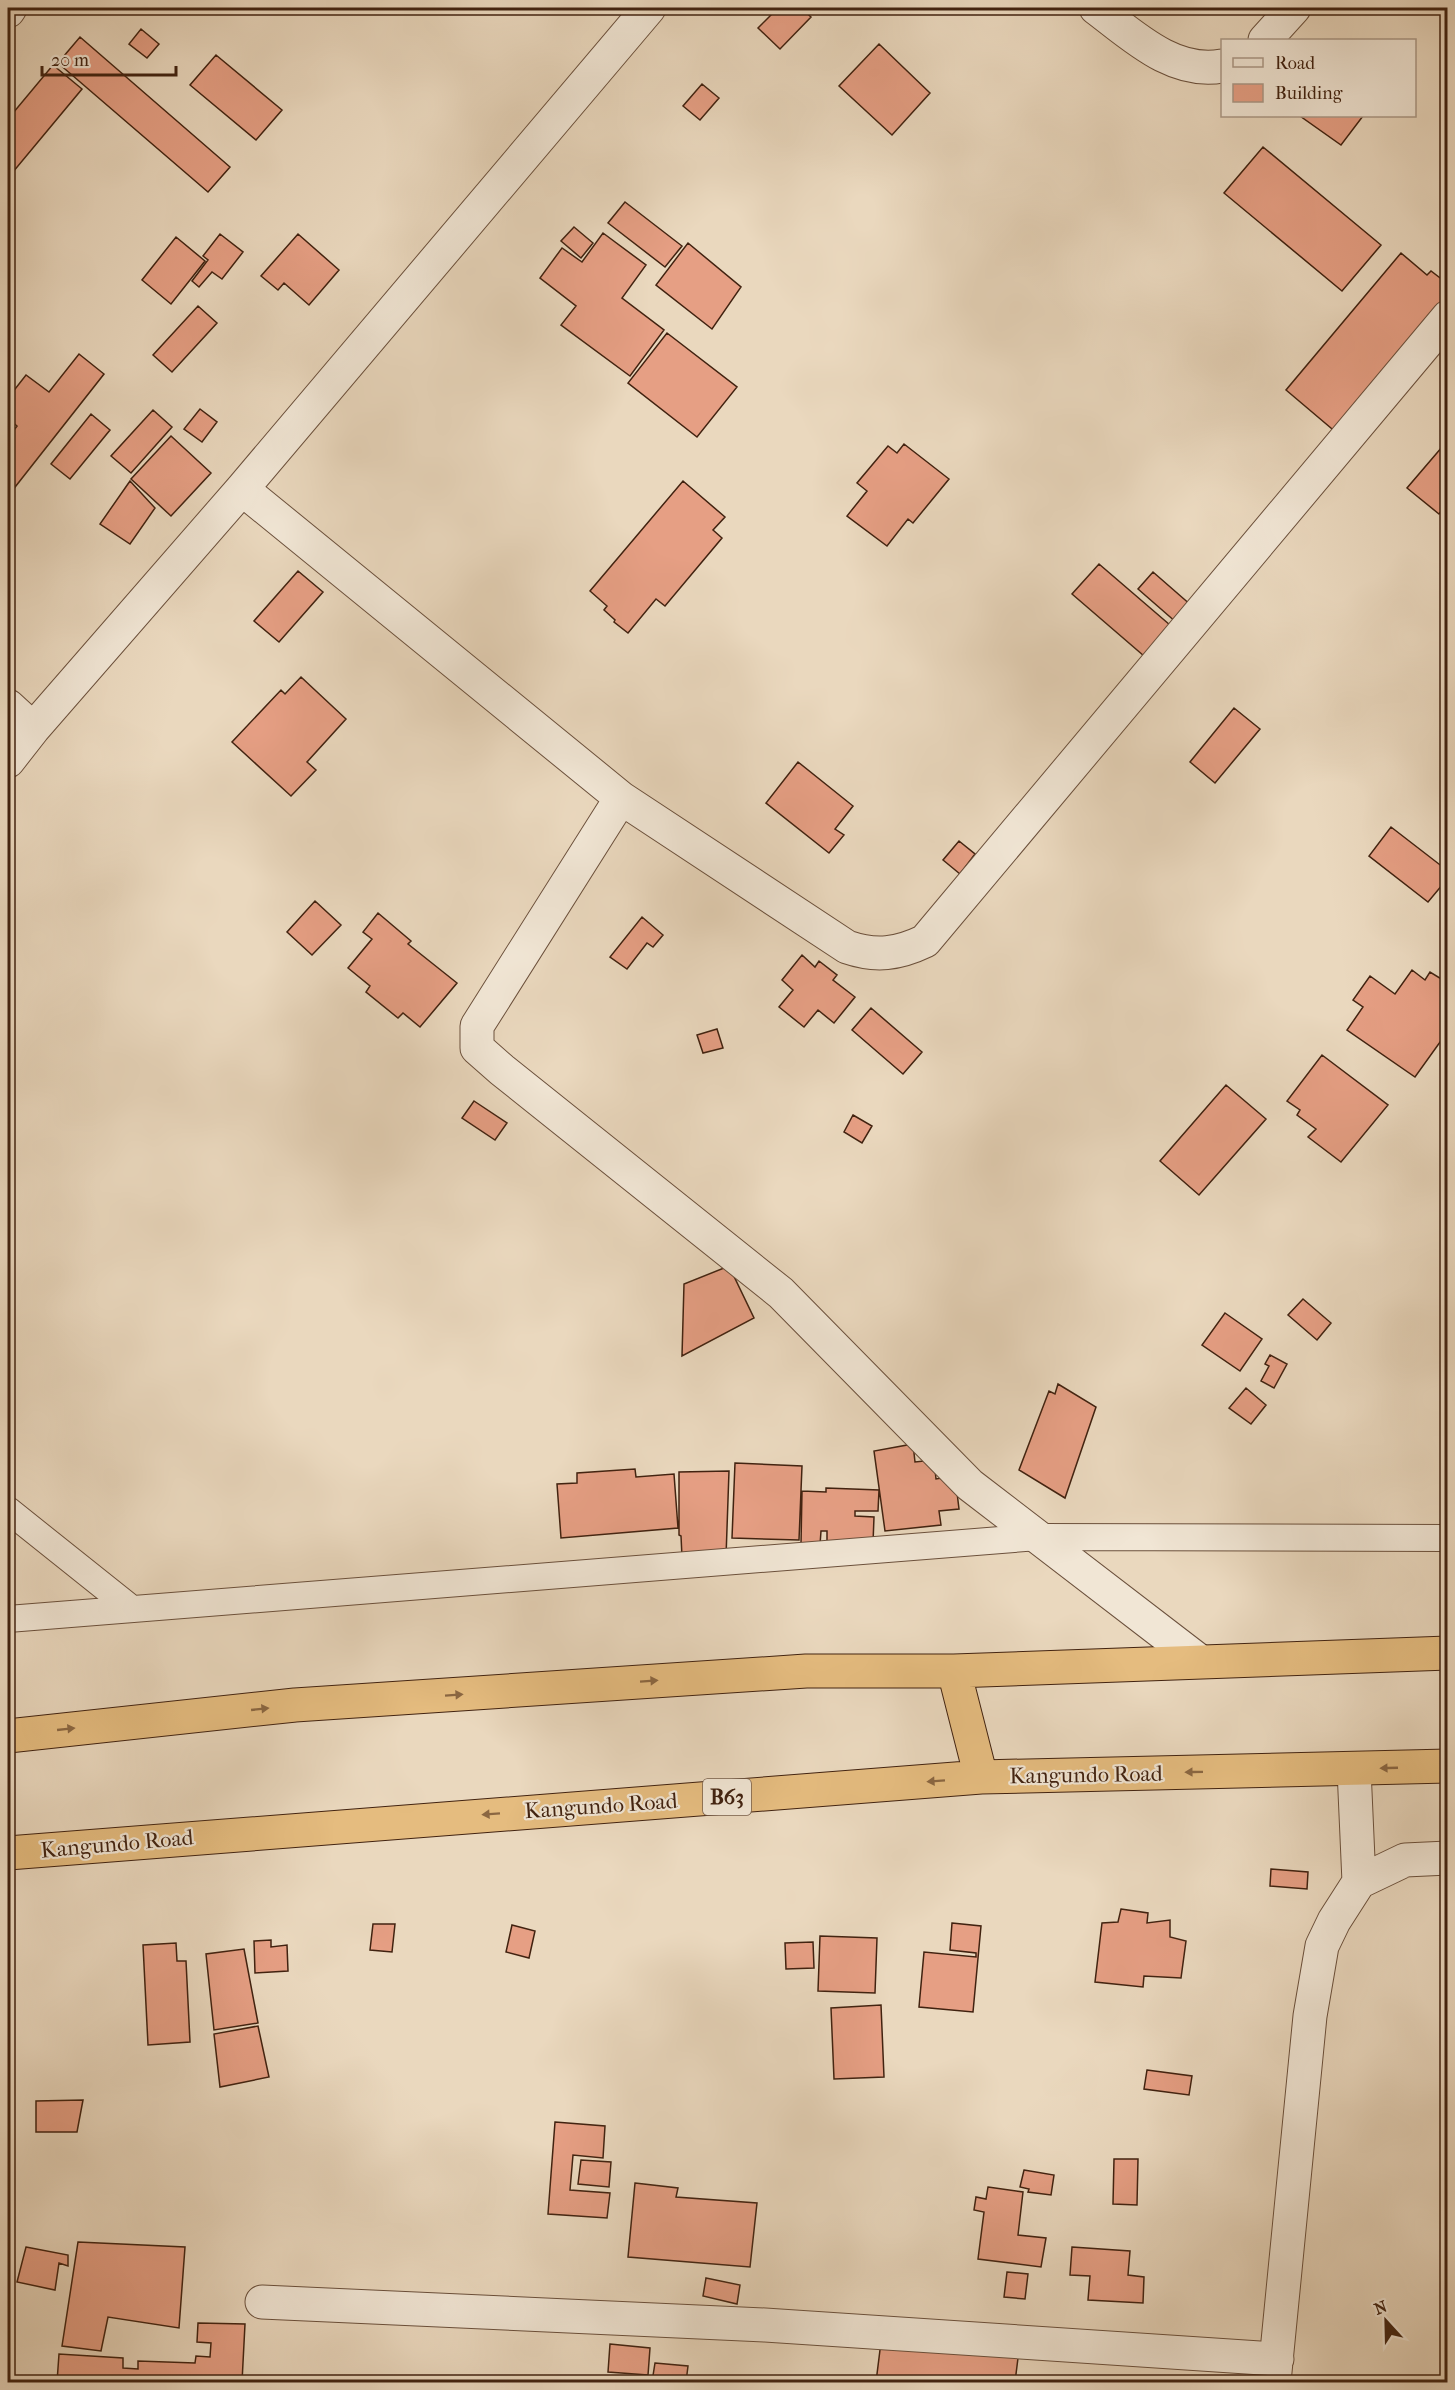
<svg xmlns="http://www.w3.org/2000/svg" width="1455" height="2390" font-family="'IM FELL French Canon',serif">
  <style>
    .building { fill: #e69f84; stroke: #412210; stroke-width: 1.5 }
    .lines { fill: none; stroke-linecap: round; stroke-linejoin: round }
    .service-casing { stroke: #6b503c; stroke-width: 28 }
    .minor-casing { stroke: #6b503c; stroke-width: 35 }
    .trunk-casing { stroke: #412210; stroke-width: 35 }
    .service { stroke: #f1e6d5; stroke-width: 26 }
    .minor { stroke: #f1e6d5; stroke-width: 33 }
    .trunk { stroke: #e5bc7f; stroke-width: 33 }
    .oneway { fill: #8b6742 }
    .labels { text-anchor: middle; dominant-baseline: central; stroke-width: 4.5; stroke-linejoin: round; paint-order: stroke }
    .shield { fill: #f1e6d5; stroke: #765d4b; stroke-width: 1.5 }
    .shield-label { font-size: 21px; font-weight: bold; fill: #412210 }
    .street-label { font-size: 22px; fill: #412210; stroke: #f1e6d5 }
  </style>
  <rect width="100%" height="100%" fill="#ead8be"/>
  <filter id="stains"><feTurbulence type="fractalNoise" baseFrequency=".00333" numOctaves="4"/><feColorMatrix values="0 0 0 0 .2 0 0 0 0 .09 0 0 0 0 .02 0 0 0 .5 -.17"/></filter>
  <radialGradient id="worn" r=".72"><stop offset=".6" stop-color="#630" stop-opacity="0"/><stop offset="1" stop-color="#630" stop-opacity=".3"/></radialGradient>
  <!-- building -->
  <path class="building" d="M778,8H801L811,17L780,49L758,28Z
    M141,29L159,44L147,58L129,44Z
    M80,37L230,167L208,192L58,63Z
    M879,44L930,93L892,135L839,86Z
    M216,55L282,110L256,140L190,85Z
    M53,65L82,89L8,178V119Z
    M702,84L719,98L700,120L683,106Z
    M1300,116H1363L1341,145Z
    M1263,147L1381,245L1342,291L1224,193Z
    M625,202L682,246L665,267L608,223Z
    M574,227L593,243L581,258L561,241Z
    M603,233L646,265L622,298L664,330L630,376L561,325L576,306L540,278L562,248L582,262Z
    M220,234L243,252L222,279L212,272L199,287L192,281L208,260L203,256Z
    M298,234L339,270L309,305L284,283L278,290L261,276Z
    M176,237L205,261L171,304L142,280Z
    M688,243L741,287L712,329L656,285Z
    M1401,253L1427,275L1431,271L1448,284V295L1338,434L1286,390Z
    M198,306L217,323L172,372L153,355Z
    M667,333L737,387L697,437L628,383Z
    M79,354L104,374L8,496V438L17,426L8,418V398L26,375L49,392Z
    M200,409L217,422L202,442L184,429Z
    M153,410L172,427L131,473L111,456Z
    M91,414L110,430L70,479L51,464Z
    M171,436L211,473L171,516L131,479Z
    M1448,440V503L1439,514L1407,488Z
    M904,444L949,479L913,523L908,519L887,546L847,516L867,491L857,483L888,446L897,453Z
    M130,481L155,508L130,544L100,524Z
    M683,481L725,517L713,530L722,538L665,606L656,599L628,633L614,622L615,620L604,610L607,606L590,591Z
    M1099,564L1170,625L1144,656L1072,594Z
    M298,571L323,592L279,642L254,621Z
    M1153,572L1192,606L1177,623L1138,589Z
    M301,677L346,719L307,762L316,770L291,796L232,742L281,690L285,694Z
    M1234,708L1260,729L1215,783L1190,762Z
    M798,762L853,806L835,829L844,835L829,853L766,803Z
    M1391,827L1448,871V878L1428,902L1369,856Z
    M959,841L975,854L960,874L943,860Z
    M315,901L341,925L312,955L287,932Z
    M378,913L411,941L408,944L457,983L420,1027L403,1013L398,1018L366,992L370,986L348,968L372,939L363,932Z
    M642,917L663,935L653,947L647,943L627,969L610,957Z
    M802,955L815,967L819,961L837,975L833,980L855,997L834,1023L818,1010L804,1027L779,1007L793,990L782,980Z
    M1412,970L1425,980L1430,972L1448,983V1031L1415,1077L1347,1030L1363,1007L1353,1000L1370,976L1395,994Z
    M871,1008L922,1052L903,1074L852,1030Z
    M717,1029L723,1048L703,1053L697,1035Z
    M1322,1055L1388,1105L1341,1162L1308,1137L1316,1129L1297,1115L1300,1110L1287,1101Z
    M1226,1085L1266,1119L1199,1195L1160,1161Z
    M474,1101L507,1123L495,1140L462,1118Z
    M853,1115L872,1126L862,1143L844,1132Z
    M729,1266L754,1318L682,1356L684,1284Z
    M1303,1299L1331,1323L1317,1340L1288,1315Z
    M1225,1313L1262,1339L1240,1371L1202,1345Z
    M1270,1355L1287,1364L1274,1388L1261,1381L1269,1366L1265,1364Z
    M1058,1384L1096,1407L1065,1498L1019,1470L1049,1391L1055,1394Z
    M1246,1388L1266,1405L1251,1424L1229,1408Z
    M913,1444L915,1462L934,1460L936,1479L955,1476L959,1509L939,1511L941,1525L885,1531L874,1451Z
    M735,1463L802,1466L799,1540L732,1538Z
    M635,1469L636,1477L674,1474L678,1528L561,1538L557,1484L577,1483V1473Z
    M729,1471L726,1557H682L681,1536L679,1535V1472Z
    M826,1488L879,1490L878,1511H855V1516L874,1517L873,1543L827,1541V1531H821L820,1545L801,1544L802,1491L826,1492Z
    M1271,1869L1308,1872L1307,1889L1270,1886Z
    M1121,1909L1148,1913L1147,1923L1170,1920V1937L1186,1941L1181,1978L1144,1976L1143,1987L1095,1982L1102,1923L1118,1922Z
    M952,1923L981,1926L973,2012L919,2007L924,1952L976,1957V1953L950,1950Z
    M373,1924H395L392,1952L370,1950Z
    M512,1925L535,1931L529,1958L506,1952Z
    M820,1936L877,1938L875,1993L818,1991Z
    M271,1940V1947L287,1945L288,1971L255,1973L254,1941Z
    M813,1942L814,1968L786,1969L785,1943Z
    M176,1943L177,1961H186L190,2042L148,2045L143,1945Z
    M244,1949L258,2023L214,2030L206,1954Z
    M881,2005L884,2077L834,2079L831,2008Z
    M258,2026L269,2077L220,2087L214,2034Z
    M1147,2070L1192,2076L1189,2095L1144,2089Z
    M83,2100L77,2132H36V2101Z
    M555,2122L605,2126L603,2158L573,2155L570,2190L610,2193L607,2218L548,2214Z
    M1114,2159H1138L1137,2205L1113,2204Z
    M581,2160L611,2162L609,2187L578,2184Z
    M1024,2170L1054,2175L1051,2195L1028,2192L1029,2189L1020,2187Z
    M635,2183L678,2188L676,2197L757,2203L750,2267L628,2257Z
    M8,2186H13L12,2216H8Z
    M988,2187L1023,2192L1018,2235L1046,2238L1041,2267L978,2259L984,2212L974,2210L976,2197L986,2199Z
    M78,2242L185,2247L179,2328L108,2317L101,2351L62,2346Z
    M26,2247L68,2255V2266L59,2263L55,2290L17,2282Z
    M1072,2247L1130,2251L1128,2275L1144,2277L1143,2303L1088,2300L1090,2276L1070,2275Z
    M1007,2272L1028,2274L1025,2299L1004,2297Z
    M706,2278L740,2285L737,2304L703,2296Z
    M198,2323L245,2324L242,2382H57L59,2354L123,2358V2368L138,2369V2361L195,2363L196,2356L210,2357L211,2343L197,2342Z
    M881,2342L1019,2350L1015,2382H876Z
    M610,2344L650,2348L648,2375L608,2372Z
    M655,2363L688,2366L686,2382H652Z
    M606,2379L646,2382H606Z"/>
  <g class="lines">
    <defs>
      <path id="service" d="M8,1510L132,1609
        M8,1619L1038,1537L1448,1538"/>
      <path id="minor" d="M1096,8C1132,35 1173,75 1222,66
        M8,11L10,8
        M1265,40L1294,8
        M242,489L621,798L847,947C876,957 898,954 925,941L1448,317
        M8,706L33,729
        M8,761L33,729L242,489L649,8
        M621,798L477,1026V1048L502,1070L781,1293L970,1485L1198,1660
        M1354,1769L1359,1882
        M262,2302L765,2325L1277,2359
        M1274,2382L1310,2016L1322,1946L1334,1921L1359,1882L1405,1860L1448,1858"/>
      <path id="trunk" d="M954,1671L981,1777
        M8,1736L295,1705L806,1671H954L1448,1653
        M8,1853L981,1777L1448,1766"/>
    </defs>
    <!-- service casing -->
    <use href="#service" class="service-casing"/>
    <!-- minor casing -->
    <use href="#minor" class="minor-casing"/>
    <!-- trunk casing -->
    <use href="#trunk" class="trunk-casing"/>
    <!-- service -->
    <use href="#service" class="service"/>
    <!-- minor -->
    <use href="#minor" class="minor"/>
    <!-- trunk -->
    <use href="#trunk" class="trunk"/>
  </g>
  <!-- one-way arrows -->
  <defs><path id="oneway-solid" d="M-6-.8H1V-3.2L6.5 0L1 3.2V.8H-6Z" transform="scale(1.5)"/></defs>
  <g class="oneway">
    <use href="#oneway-solid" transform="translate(649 1681) rotate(-4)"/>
    <use href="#oneway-solid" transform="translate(454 1695) rotate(-4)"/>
    <use href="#oneway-solid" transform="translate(260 1709) rotate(-6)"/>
    <use href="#oneway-solid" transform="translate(66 1729) rotate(-6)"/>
    <use href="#oneway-solid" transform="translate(1389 1768) rotate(178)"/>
    <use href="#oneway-solid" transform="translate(1194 1772) rotate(179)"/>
    <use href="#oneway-solid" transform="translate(936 1781) rotate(176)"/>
    <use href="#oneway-solid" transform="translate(491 1814) rotate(176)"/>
  </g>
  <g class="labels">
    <!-- shield labels -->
    <rect class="shield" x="703" y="1779" width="48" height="36" rx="4.5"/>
    <g class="shield-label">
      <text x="727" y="1797">B63</text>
    </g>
    <!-- street labels -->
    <g class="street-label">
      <text transform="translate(1086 1775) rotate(-1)">Kangundo Road</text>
      <text transform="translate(601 1806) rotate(-4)">Kangundo Road</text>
      <text transform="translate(117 1844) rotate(-5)">Kangundo Road</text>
    </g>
  </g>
  <!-- margin -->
  <rect width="1455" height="2390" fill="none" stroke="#ead8be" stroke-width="30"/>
  <rect x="9" y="9" width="1437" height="2372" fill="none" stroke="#412210" stroke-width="3"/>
  <rect x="15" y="15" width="1425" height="2360" fill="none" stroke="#412210" stroke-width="1.5"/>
  <!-- legend -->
  <rect x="1221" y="39" width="195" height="78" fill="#f1e6d5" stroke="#ab9886" stroke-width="1.5"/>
  <rect x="1233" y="58" width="30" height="9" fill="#f1e6d5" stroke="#ab9886" stroke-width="1.5"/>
  <text x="1275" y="69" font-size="18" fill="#412210">Road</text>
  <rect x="1233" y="84" width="30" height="18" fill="#e69f84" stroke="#ab9886" stroke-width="1.5"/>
  <text x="1275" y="99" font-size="18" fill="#412210">Building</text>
  <!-- north arrow -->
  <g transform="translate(1386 2321) rotate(338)" stroke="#f1e6d5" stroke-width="4.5" paint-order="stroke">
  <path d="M0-4.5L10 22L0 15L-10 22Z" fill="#412210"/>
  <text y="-9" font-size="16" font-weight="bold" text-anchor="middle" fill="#412210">N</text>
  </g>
  <!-- scale -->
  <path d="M42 66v9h134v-9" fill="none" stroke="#412210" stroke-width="3"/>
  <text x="51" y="66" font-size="18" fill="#412210" stroke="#f1e6d5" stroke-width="4.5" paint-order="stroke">20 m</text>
  <rect width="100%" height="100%" filter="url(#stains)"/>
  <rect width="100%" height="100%" fill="url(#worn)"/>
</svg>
